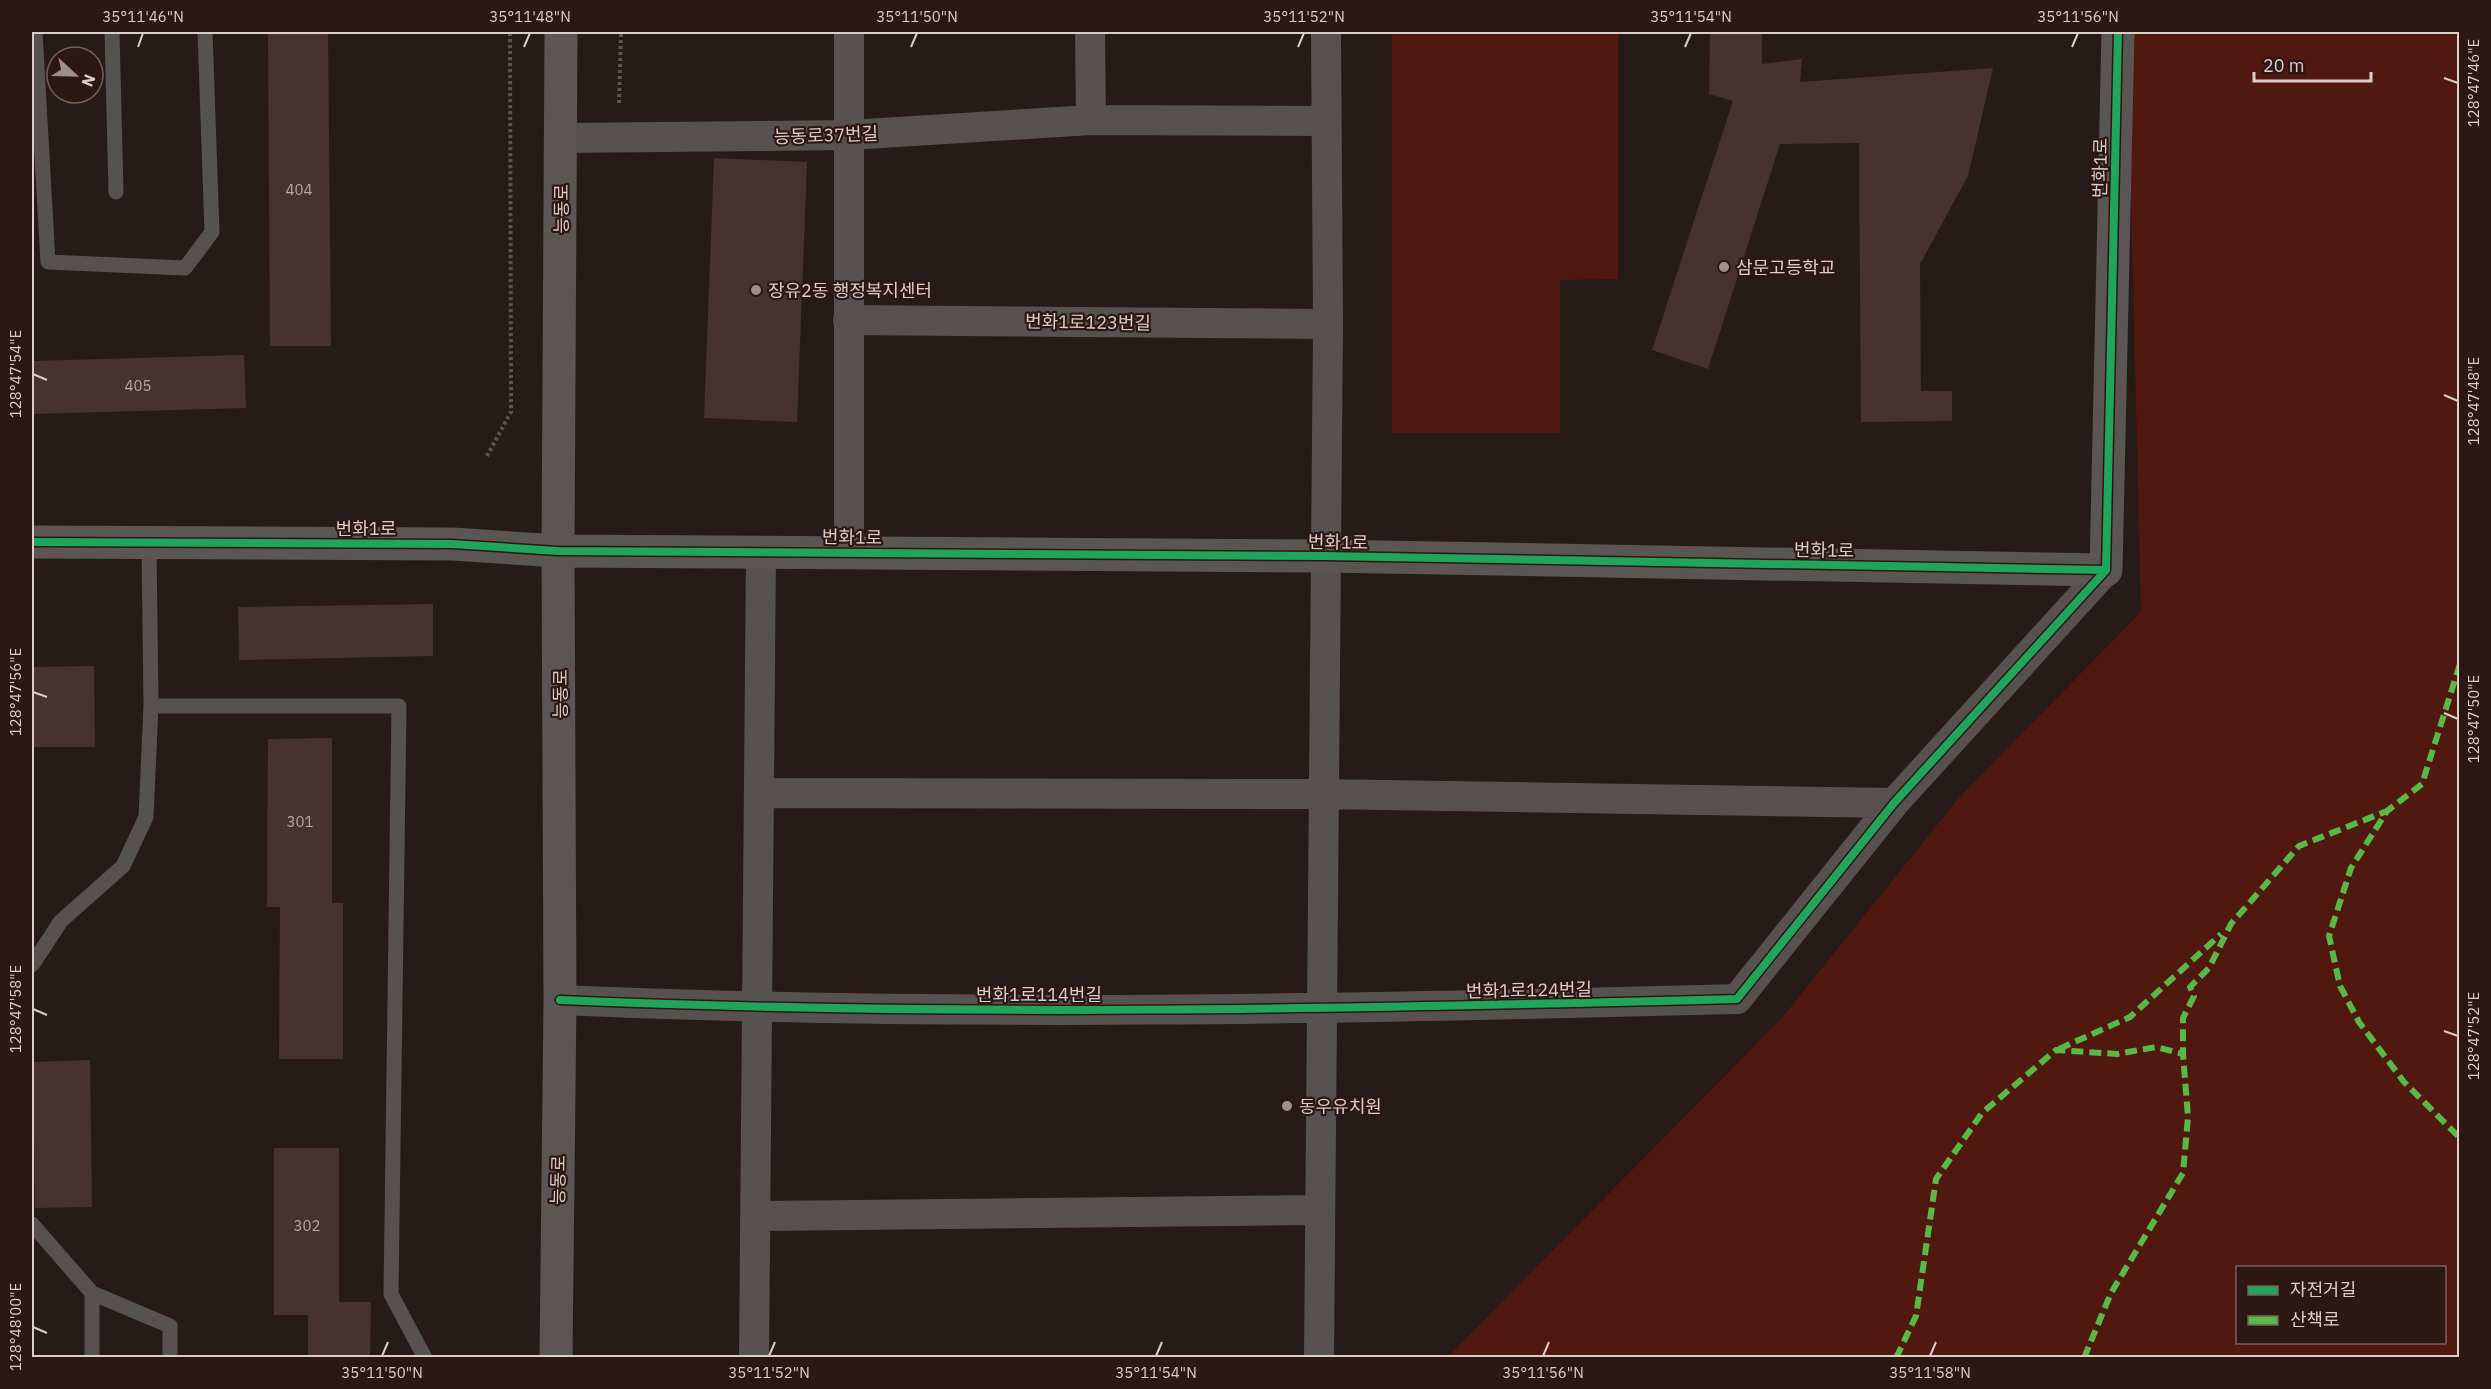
<svg xmlns="http://www.w3.org/2000/svg" width="2491" height="1389" font-family="'IBM Plex Sans','Noto Sans KR',sans-serif">
  <style>
    .green { fill: #51180f; fill-rule: evenodd }
    .building { fill: #48322f }
    .lines { fill: none; stroke-linecap: round; stroke-linejoin: round }
    .path { stroke: #5b5654; stroke-width: 4; stroke-dasharray: 3 3; stroke-linecap: butt }
    .lane { stroke: #575250; stroke-width: 15 }
    .street { stroke: #575250; stroke-width: 30 }
    .secondary { stroke: #5b5554; stroke-width: 33 }
    .quiet { stroke: #58b947; stroke-width: 6; stroke-dasharray: 12 6; stroke-linecap: butt }
    .cycleway-casing { stroke: #2d1713; stroke-width: 11 }
    .cycleway { stroke: #20a55d; stroke-width: 8 }
    .ticks { fill: none; stroke: #ddcdca; stroke-width: 2 }
    .poi-dot { fill: #9d8f8c; stroke: #2d1713; stroke-width: 2 }
    .labels { text-anchor: middle; dominant-baseline: central; stroke-width: 4.5; stroke-linejoin: round; paint-order: stroke }
    .number-label { font-size: 15px; fill: #b8a6a3 }
    .street-label { font-size: 18px; fill: #ddcdca; stroke: #2d1713 }
    .poi-label { font-size: 18px; fill: #ddcdca; stroke: #2d1713; text-anchor: start }
    .neatline { fill: none; stroke: #ddcdca; stroke-width: 2 }
    .ticks-label { font-size: 15px; text-anchor: middle; fill: #ddcdca }
  </style>
  <rect width="100%" height="100%" fill="#271b19"/>
  <!-- green -->
  <path class="green" d="M1392,32H1618V279L1560,280V433H1392Z
    M2127,32H2459V1357L1447,1358L1781,1019L1959,798L2141,612ZM2238,1268H2444V1342H2238Z"/>
  <!-- building -->
  <path class="building" d="M268,32H328L331,346H270Z
    M1710,32H1762V64L1802,59L1800,82L1993,68L1968,176L1920,264L1921,391H1952V421L1861,422L1859,143L1780,144L1708,369L1652,350L1733,101L1709,94Z
    M714,158L807,162L797,422L704,418Z
    M244,355L246,408L32,414V361Z
    M433,604V656L239,660L238,607Z
    M94,666L95,747H32V667Z
    M332,738V903H343V1059H279L280,907H267L268,739Z
    M90,1060L92,1207L35,1208L33,1062Z
    M274,1148H339V1302H371L370,1358H308V1315H274Z"/>
  <g class="lines">
    <!-- path -->
    <path class="path" d="M619,103L621,32
      M487,456L511,412L510,32"/>
    <!-- lane -->
    <path class="lane" d="M35,32L48,262L185,268L212,232L205,32
      M112,32L116,192
      M151,706H399L391,1294L425,1358
      M32,965L61,921L123,866L146,817L151,706L149,543
      M32,1224L92,1293L170,1326V1358
      M92,1293V1358"/>
    <!-- street -->
    <path class="street" d="M849,32V552
      M1090,32L1091,120
      M561,138L849,135L1091,120L1325,121
      M848,320L1328,324
      M759,793L1323,794L1894,803
      M560,1000C952,1017 1345,1009 1737,999L1894,803L2106,570
      M755,1216L1320,1210
      M754,1358L761,551
      M1319,1358L1328,324L1326,32"/>
    <!-- secondary -->
    <path class="secondary" d="M32,542L452,544L558,551L1325,556L2106,570L2118,32
      M556,1358L560,1000L558,551L561,32"/>
    <!-- quiet -->
    <path class="quiet" d="M2460,664L2422,784L2387,811L2351,868L2329,936L2340,986L2359,1022L2404,1082L2460,1138
      M2059,1049L2130,1017L2221,934
      M1896,1358L1916,1316L1936,1179L1982,1113L2056,1050L2117,1054L2156,1047L2183,1054V1018L2194,996L2190,987L2209,968L2231,924L2299,846L2387,811
      M2084,1358L2111,1293L2183,1173L2188,1117L2183,1054"/>
    <defs>
      <path id="cycleway" d="M32,542L452,544L558,551L1325,556L2106,570L2118,32
        M560,1000C952,1017 1345,1009 1737,999L1894,803L2106,570"/>
    </defs>
    <!-- cycleway casing -->
    <use href="#cycleway" class="cycleway-casing"/>
    <!-- cycleway -->
    <use href="#cycleway" class="cycleway"/>
  </g>
  <!-- ticks -->
  <path class="ticks" d="M138,47L143,33M524,47L530,33M911,47L917,33M1298,47L1304,33M1685,47L1691,33M2072,47L2078,33M2444,78L2458,83M33,374L47,380M2444,395L2458,401M33,692L47,697M2444,713L2458,719M33,1009L47,1015M2444,1031L2458,1036M33,1327L47,1333M382,1356L388,1342M769,1356L775,1342M1156,1356L1162,1342M1543,1356L1549,1342M1930,1356L1936,1342"/>
  <!-- markers -->
  <g class="poi-dot">
    <circle cx="1724" cy="267" r="6"/>
    <circle cx="756" cy="290" r="6"/>
    <circle cx="1287" cy="1106" r="6"/>
  </g>
  <g class="labels">
    <!-- number labels -->
    <g class="number-label">
      <text x="299" y="189">404</text>
      <text x="138" y="385">405</text>
      <text x="300" y="821">301</text>
      <text x="307" y="1225">302</text>
    </g>
    <!-- street labels -->
    <g class="street-label">
      <text transform="translate(826 135) rotate(-2)">능동로37번길</text>
      <text transform="translate(2100 168) rotate(-89)">번화1로</text>
      <text transform="translate(561 209) rotate(-90)">능동로</text>
      <text transform="translate(1088 322) rotate(1)">번화1로123번길</text>
      <text x="366" y="528">번화1로</text>
      <text transform="translate(852 537) rotate(1)">번화1로</text>
      <text transform="translate(1338 542) rotate(1)">번화1로</text>
      <text transform="translate(1824 550) rotate(1)">번화1로</text>
      <text transform="translate(560 694) rotate(-90)">능동로</text>
      <text transform="translate(1529 990) rotate(-1)">번화1로124번길</text>
      <text x="1039" y="994">번화1로114번길</text>
      <text transform="translate(558 1180) rotate(-89)">능동로</text>
    </g>
    <!-- poi labels -->
    <g class="poi-label">
      <text x="1736" y="267">삼문고등학교</text>
      <text x="768" y="290">장유2동 행정복지센터</text>
      <text x="1299" y="1106">동우유치원</text>
    </g>
  </g>
  <!-- border -->
  <rect width="2491" height="1389" fill="none" stroke="#2d1713" stroke-width="66"/>
  <!-- legend -->
  <rect x="2236" y="1266" width="210" height="78" fill="#2d1713" stroke="#73605c" stroke-width="1.5"/>
  <rect x="2248" y="1286" width="30" height="9" fill="#20a55d" stroke="#73605c" stroke-width="1.5"/>
  <text x="2290" y="1296" font-size="18" fill="#ddcdca">자전거길</text>
  <rect x="2248" y="1316" width="30" height="9" fill="#58b947" stroke="#73605c" stroke-width="1.5"/>
  <text x="2290" y="1326" font-size="18" fill="#ddcdca">산책로</text>
  <!-- north arrow -->
  <g transform="translate(75 75) rotate(112)"><circle r="28" fill="#2d1713" stroke="#73605c" stroke-width="1.5"/>
  <path d="M0-4.5L10 22L0 15L-10 22Z" fill="#9d8f8c"/>
  <text y="-9" font-size="16" font-weight="bold" text-anchor="middle" fill="#ddcdca">N</text>
  </g>
  <!-- scale -->
  <path d="M2254 72v9h117v-9" fill="none" stroke="#ddcdca" stroke-width="3"/>
  <text x="2263" y="72" font-size="18" fill="#ddcdca" stroke="#2d1713" stroke-width="4.5" paint-order="stroke">20 m</text>
  <rect x="33" y="33" width="2425" height="1323" class="neatline"/>
  <g class="ticks-label">
    <text x="143" y="22">35°11'46"N</text>
    <text x="530" y="22">35°11'48"N</text>
    <text x="917" y="22">35°11'50"N</text>
    <text x="1304" y="22">35°11'52"N</text>
    <text x="1691" y="22">35°11'54"N</text>
    <text x="2078" y="22">35°11'56"N</text>
    <text transform="translate(2474 83) rotate(-90)" y="5">128°47'46"E</text>
    <text transform="translate(16 374) rotate(-90)" y="5">128°47'54"E</text>
    <text transform="translate(2474 401) rotate(-90)" y="5">128°47'48"E</text>
    <text transform="translate(16 692) rotate(-90)" y="5">128°47'56"E</text>
    <text transform="translate(2474 719) rotate(-90)" y="5">128°47'50"E</text>
    <text transform="translate(16 1009) rotate(-90)" y="5">128°47'58"E</text>
    <text transform="translate(2474 1036) rotate(-90)" y="5">128°47'52"E</text>
    <text transform="translate(16 1327) rotate(-90)" y="5">128°48'00"E</text>
    <text x="382" y="1378">35°11'50"N</text>
    <text x="769" y="1378">35°11'52"N</text>
    <text x="1156" y="1378">35°11'54"N</text>
    <text x="1543" y="1378">35°11'56"N</text>
    <text x="1930" y="1378">35°11'58"N</text>
  </g>
</svg>
